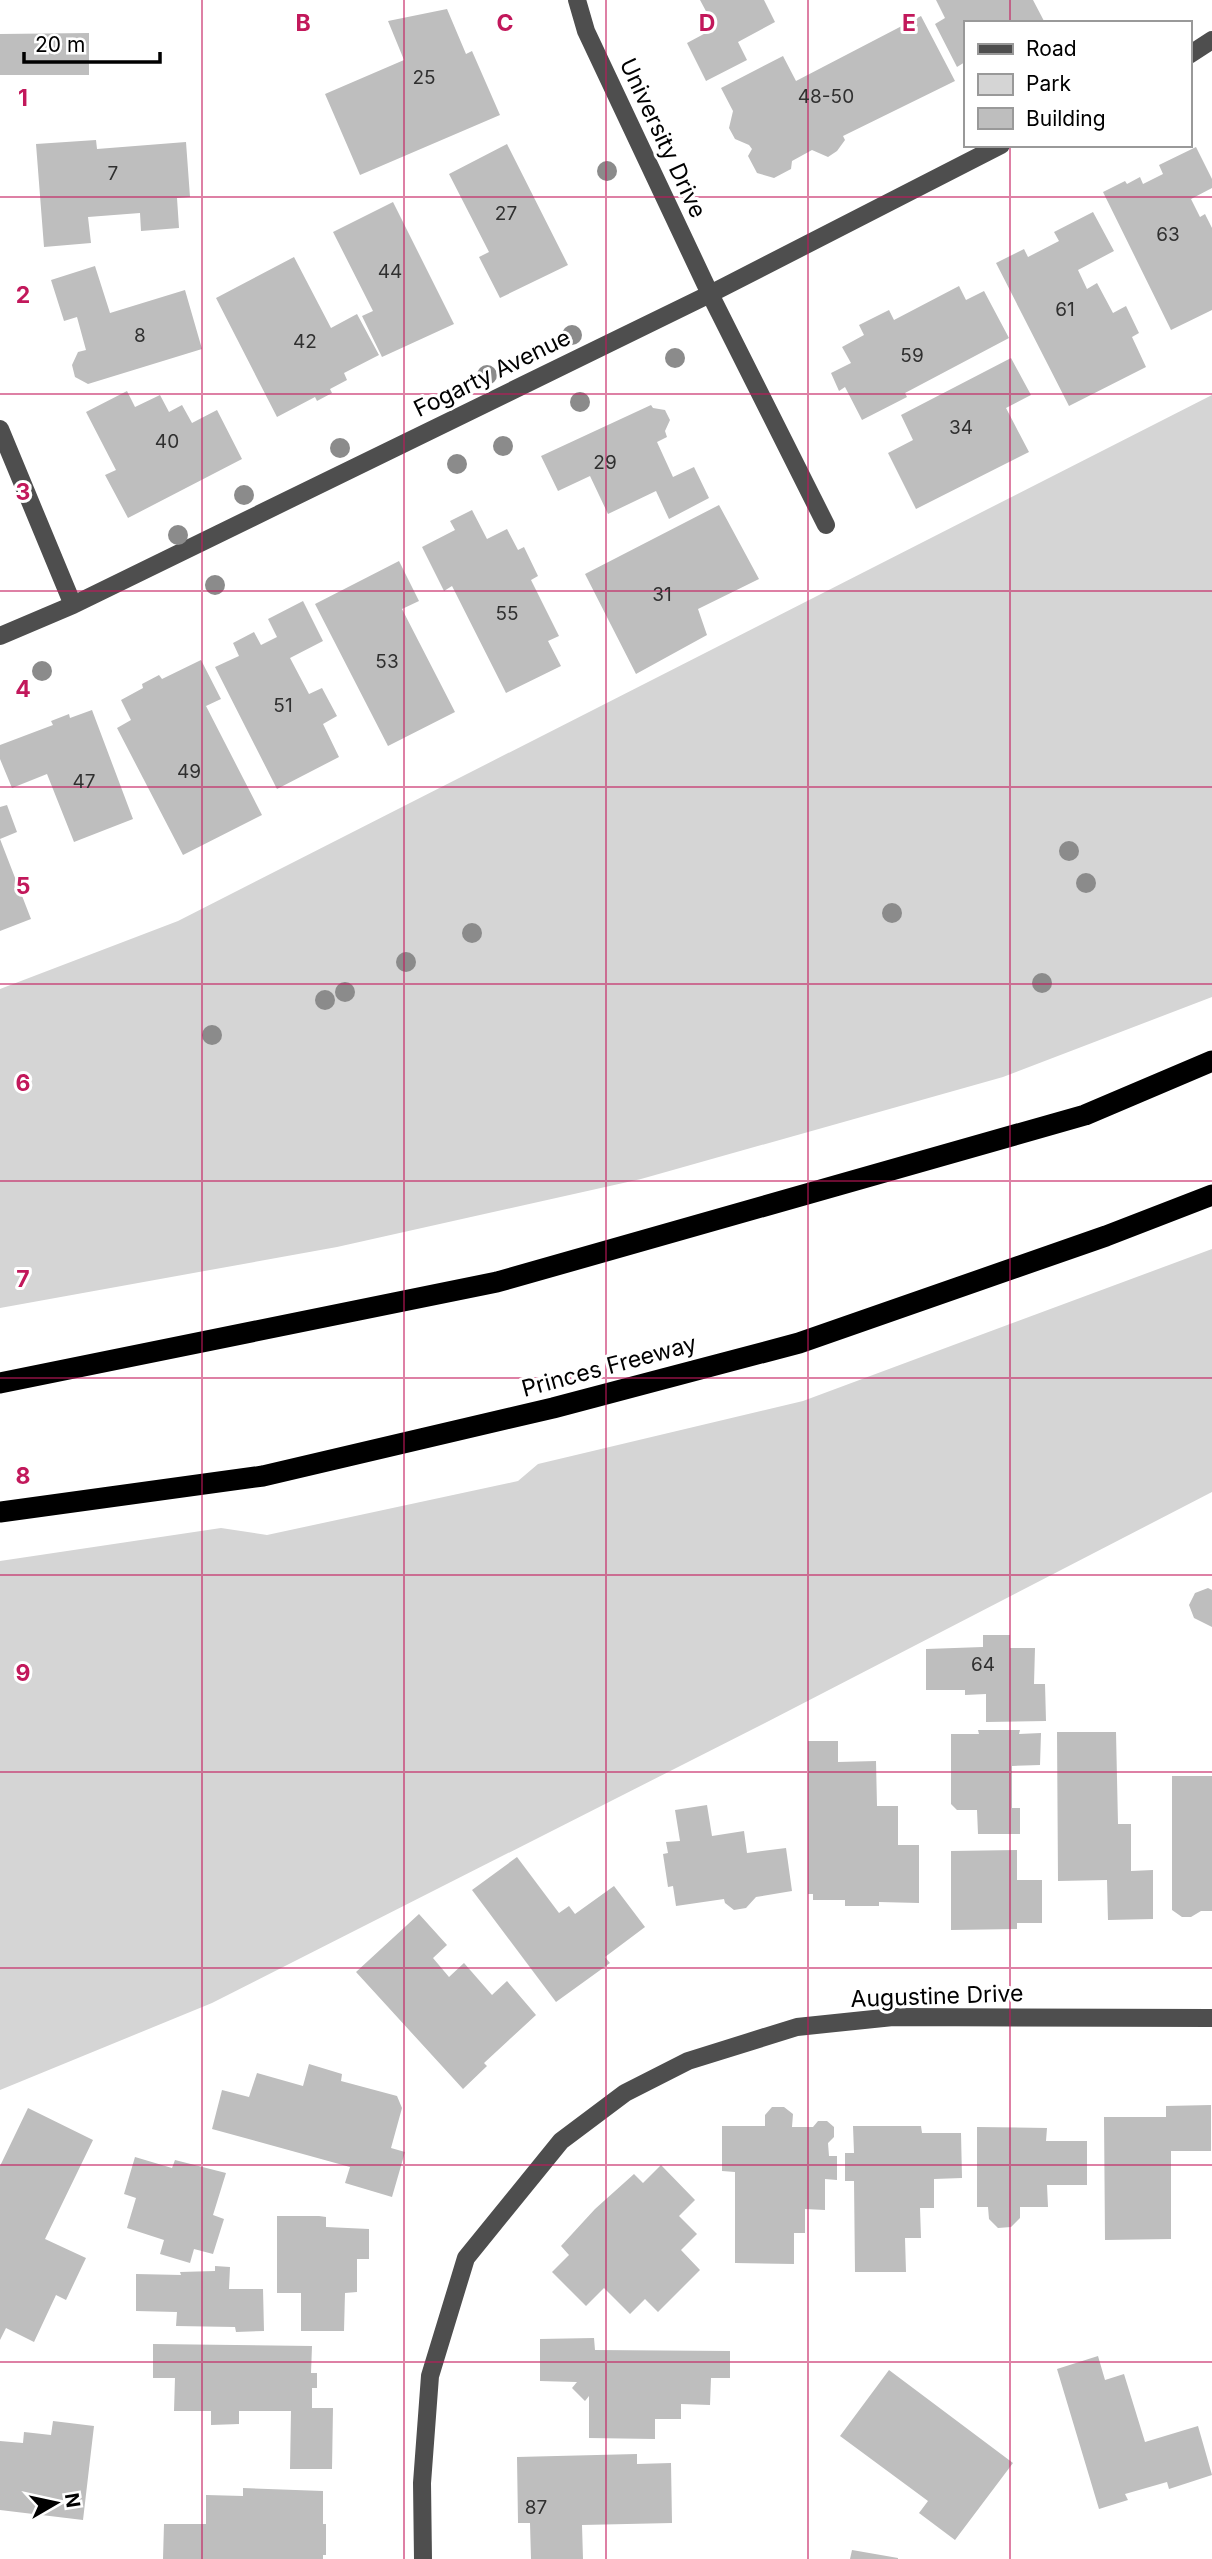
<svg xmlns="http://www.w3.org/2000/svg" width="1212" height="2559" font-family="Inter,sans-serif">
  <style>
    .green { fill: #d5d5d5 }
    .building { fill: #bebebe }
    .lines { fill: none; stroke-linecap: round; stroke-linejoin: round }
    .minor { stroke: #4e4e4e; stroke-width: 18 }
    .highway { stroke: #000; stroke-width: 21 }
    .tree { fill: #8b8b8b }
    .grid { fill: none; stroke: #c2185b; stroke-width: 2; stroke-opacity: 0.55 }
    .labels { text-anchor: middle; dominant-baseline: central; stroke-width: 6; stroke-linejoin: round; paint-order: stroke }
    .number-label { font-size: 19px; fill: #303030 }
    .street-label { font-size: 23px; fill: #000; stroke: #fff }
    .grid-label { font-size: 23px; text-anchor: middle; font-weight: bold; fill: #c2185b; stroke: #fff; stroke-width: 6; stroke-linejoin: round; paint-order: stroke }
  </style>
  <rect width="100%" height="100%" fill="#fff"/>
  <!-- green -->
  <path class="green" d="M1212,395V997L1003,1077L641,1179L337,1247L0,1308V989L178,921Z
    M1212,1249V1492L765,1723L212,2003L0,2090V1561L221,1528L267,1535L518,1481L538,1464L803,1401Z"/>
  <!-- building -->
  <path class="building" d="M700,0H764L775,22L738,42L747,60L706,81L687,43L715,28Z
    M936,0H1033L1044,21L965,23V62L957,67L935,24L945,18Z
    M447,9L466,54L472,51L500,115L360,175L325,94L404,60L388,21Z
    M921,16L955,81L843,136L845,140L837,151L828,157L812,150L792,161L791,169L774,178L757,173L748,156L752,149L749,145L735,139L729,128L733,111L721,88L783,56L796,81Z
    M89,33V75H0V34Z
    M96,140L97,149L186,142L190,197L177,198L179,228L141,231L140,213L88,217L91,243L44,247L36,144Z
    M507,144L568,265L500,298L479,257L489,252L449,174Z
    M1196,147L1212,179V188L1191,199L1200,217L1205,214L1212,228V310L1171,330L1103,192L1125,181L1127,184L1140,177L1143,184L1163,174L1159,165Z
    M393,202L454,324L382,357L362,316L373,311L333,232Z
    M1093,212L1114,251L1078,270L1087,289L1097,283L1113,313L1126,306L1139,333L1132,337L1146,367L1069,406L996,263L1024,249L1028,257L1059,241L1054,232Z
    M294,257L331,328L357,314L379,355L344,373L347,380L330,389L332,393L317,401L315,397L277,417L216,298Z
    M95,266L110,313L185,290L202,349L88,384L75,377L72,365L78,352L86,350L77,317L64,321L51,280Z
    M959,286L966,300L984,291L1009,338L905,393L907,397L862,420L845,387L839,391L831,373L851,363L842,347L864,335L859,325L889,310L894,320Z
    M1011,358L1031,395L1006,408L1029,452L916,509L888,453L913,440L901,415Z
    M127,391L135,407L160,395L169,412L182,405L192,423L217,410L242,459L128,518L105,475L116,470L86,412Z
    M651,405L653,408L665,410L670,420L665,431L667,437L657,442L673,477L694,467L709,498L669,519L656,491L608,514L590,476L558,491L541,456Z
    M719,505L759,579L698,609L707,635L636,674L585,574Z
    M472,510L487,539L507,529L518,550L524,547L538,576L531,580L559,636L548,641L561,666L506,693L452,586L444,591L422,547L455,530L450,521Z
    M399,561L419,601L402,609L455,712L388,746L315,604Z
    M303,601L323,641L290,658L309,694L322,688L337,716L323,724L339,757L277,789L215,667L239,656L233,643L254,632L261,645L277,637L268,619Z
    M201,660L221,699L206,706L262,815L183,855L117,728L131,720L121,700L143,688L142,684L159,675L162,679Z
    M92,710L133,819L74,842L47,774L12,788L0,759V745L53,725L51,721L69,714L70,718Z
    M7,805L17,832L0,839L31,919L0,931V807Z
    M1208,1588L1212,1590V1627L1194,1618L1189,1605L1195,1593Z
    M983,1635H1010V1648H1035L1034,1684H1045L1046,1721L986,1722V1694L965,1695V1690H926V1649L983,1647Z
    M978,1730H1020L1019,1734L1041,1733L1040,1765L1012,1766V1808H1020V1834H978L977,1810H957L951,1804V1734H979Z
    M1057,1732H1116L1118,1824H1131V1871L1153,1870V1919L1108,1920L1107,1880L1058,1881Z
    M808,1741H838V1762L876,1761L877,1806H898V1845H919V1903L879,1902V1906H845V1900H813V1894H808Z
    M1172,1776H1212V1911H1201L1191,1917H1182L1172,1910Z
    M707,1805L712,1836L744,1831L747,1853L786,1848L792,1891L756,1897L746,1908L734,1910L725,1903L724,1899L676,1906L673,1886L668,1887L663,1854L668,1853L666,1842L680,1841L675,1810Z
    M1017,1850V1880H1042V1923H1017V1929L951,1930V1851Z
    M517,1857L559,1913L569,1906L575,1914L614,1886L645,1927L605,1957L610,1963L556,2002L472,1890Z
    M419,1914L447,1945L433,1958L449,1977L464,1963L492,1995L507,1981L536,2015L484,2063L487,2066L463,2089L356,1972Z
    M309,2064L342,2074L341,2081L397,2096L402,2108L391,2148L405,2152L392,2197L345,2183L350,2167L212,2129L222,2090L249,2097L257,2073L303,2086Z
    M1211,2105V2151H1171V2239L1105,2240L1104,2117H1166V2106Z
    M772,2107H784L793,2114L792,2127H813L818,2121H827L834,2127V2137L828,2143L829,2156H837V2180L825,2179V2210L805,2209V2233H794V2264L735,2263V2172L722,2171V2126H765V2115Z
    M28,2108L93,2140L45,2239L86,2258L66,2300L56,2295L34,2342L6,2328L0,2340V2166Z
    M853,2126H921L922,2133H961L962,2178L934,2179V2208H920L921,2238H905L906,2272H855L854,2181H845V2153H854Z
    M977,2127L1047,2128L1046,2141H1087V2185H1047L1048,2207H1020V2218L1011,2227L998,2228L989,2219L988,2207H977Z
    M135,2157L172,2168L175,2160L226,2173L213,2215L224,2219L213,2254L194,2249L190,2263L160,2254L164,2240L127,2228L136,2198L124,2194Z
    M661,2165L695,2200L679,2216L697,2234L681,2250L700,2270L658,2312L645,2299L630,2314L604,2288L586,2306L552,2272L569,2255L561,2246L595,2209L634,2174L643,2183Z
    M277,2216H319L326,2217V2227L369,2229V2259H357V2292L345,2293L344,2331H301V2293H277Z
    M215,2266L230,2267L229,2289H263L264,2331L236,2332L235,2327L176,2326L177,2312L136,2311V2274L181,2275L180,2272L215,2271Z
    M594,2338L595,2350L730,2351V2378H711L710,2405L681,2404V2419H655V2439L589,2438V2396L585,2401L572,2388L577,2382L540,2381V2339Z
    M153,2344L312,2346L311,2373H317V2388H312V2408H333L332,2469H290L291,2411H239V2424L211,2425V2411H174L175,2378H153Z
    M1098,2356L1105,2380L1124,2374L1145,2442L1198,2426L1212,2475L1169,2489L1167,2482L1125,2494L1128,2500L1099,2509L1057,2369Z
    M889,2370L1013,2463L955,2540L919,2513L928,2501L840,2436Z
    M53,2421L94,2426L83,2520L0,2510V2441L23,2443L24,2432L51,2435Z
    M637,2454V2464L671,2463L672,2523L582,2525L583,2559H531L530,2523H518L517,2457Z
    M243,2488L323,2491V2524H326V2555H323V2559H163L164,2524H206V2495L243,2496Z
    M852,2550L898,2558V2559H850Z"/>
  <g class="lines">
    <!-- minor -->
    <path class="minor" d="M577,0L586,31L710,294L826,525
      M1189,55L1212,40
      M0,429L73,605
      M0,636L73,605L710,294L1001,145
      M423,2559L422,2483L430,2376L466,2258L561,2141L625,2093L688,2061L797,2027L893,2017L1212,2018"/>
    <!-- highway -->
    <path class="highway" d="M0,1383L497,1282L1085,1115L1212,1061
      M0,1512L263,1476L553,1408L799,1343L1106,1236L1212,1195"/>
  </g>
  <!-- trees -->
  <g class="tree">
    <circle cx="607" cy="171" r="10"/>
    <circle cx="572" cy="335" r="10"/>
    <circle cx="675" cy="358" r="10"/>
    <circle cx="487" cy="375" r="10"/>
    <circle cx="580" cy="402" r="10"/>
    <circle cx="503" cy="446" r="10"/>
    <circle cx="340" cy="448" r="10"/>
    <circle cx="457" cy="464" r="10"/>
    <circle cx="244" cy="495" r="10"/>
    <circle cx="178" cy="535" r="10"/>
    <circle cx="215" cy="585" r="10"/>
    <circle cx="42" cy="671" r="10"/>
    <circle cx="1069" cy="851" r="10"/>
    <circle cx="1086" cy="883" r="10"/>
    <circle cx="892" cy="913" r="10"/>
    <circle cx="472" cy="933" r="10"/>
    <circle cx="406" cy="962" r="10"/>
    <circle cx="1042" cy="983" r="10"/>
    <circle cx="345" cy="992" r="10"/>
    <circle cx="325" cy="1000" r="10"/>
    <circle cx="212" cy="1035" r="10"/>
  </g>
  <!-- grid -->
  <path class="grid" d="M202,0V2559M404,0V2559M606,0V2559M808,0V2559M1010,0V23M1010,145V2559M0,197H1212M0,394H1212M0,591H1212M0,787H1212M0,984H1212M0,1181H1212M0,1378H1212M0,1575H1212M0,1772H1212M0,1968H1212M0,2165H1212M0,2362H1212"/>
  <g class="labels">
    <!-- number labels -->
    <g class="number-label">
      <text x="424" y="77">25</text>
      <text x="826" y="96">48-50</text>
      <text x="113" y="173">7</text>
      <text x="506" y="213">27</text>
      <text x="1168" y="234">63</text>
      <text x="390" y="271">44</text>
      <text x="1065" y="309">61</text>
      <text x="140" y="335">8</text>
      <text x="305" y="341">42</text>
      <text x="912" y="355">59</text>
      <text x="961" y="427">34</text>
      <text x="167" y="441">40</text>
      <text x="605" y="462">29</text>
      <text x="662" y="594">31</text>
      <text x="507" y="613">55</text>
      <text x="387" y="661">53</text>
      <text x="283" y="705">51</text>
      <text x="189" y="771">49</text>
      <text x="84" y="781">47</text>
      <text x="983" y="1664">64</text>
      <text x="536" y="2507">87</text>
    </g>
    <!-- street labels -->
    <g class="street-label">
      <text transform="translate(663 138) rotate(65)">University Drive</text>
      <text transform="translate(492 373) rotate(-26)">Fogarty Avenue</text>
      <text transform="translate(609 1366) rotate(-15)">Princes Freeway</text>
      <text transform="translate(937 1996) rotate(-2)">Augustine Drive</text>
    </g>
  </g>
  <g class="grid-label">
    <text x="303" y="31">B</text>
    <text x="505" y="31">C</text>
    <text x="707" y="31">D</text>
    <text x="909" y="31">E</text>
    <text x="23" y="106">1</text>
    <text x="23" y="303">2</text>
    <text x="23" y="500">3</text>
    <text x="23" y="697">4</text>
    <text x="23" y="894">5</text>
    <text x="23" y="1091">6</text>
    <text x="23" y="1287">7</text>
    <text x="23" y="1484">8</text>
    <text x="23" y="1681">9</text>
  </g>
  <!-- legend -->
  <rect x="964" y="21" width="228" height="126" fill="#ffffff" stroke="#999999" stroke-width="2"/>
  <rect x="978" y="44" width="35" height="10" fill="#4e4e4e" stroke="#999999" stroke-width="2"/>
  <text x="1026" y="56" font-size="21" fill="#000000">Road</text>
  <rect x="978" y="74" width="35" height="21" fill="#d5d5d5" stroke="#999999" stroke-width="2"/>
  <text x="1026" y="91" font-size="21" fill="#000000">Park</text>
  <rect x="978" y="108" width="35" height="21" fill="#bebebe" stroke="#999999" stroke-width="2"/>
  <text x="1026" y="126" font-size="21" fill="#000000">Building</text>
  <!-- north arrow -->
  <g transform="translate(56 2503) rotate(81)" stroke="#ffffff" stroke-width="5" paint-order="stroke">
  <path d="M0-5L12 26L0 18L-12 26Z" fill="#000000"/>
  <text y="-10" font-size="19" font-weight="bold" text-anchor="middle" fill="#000000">N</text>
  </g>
  <!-- scale -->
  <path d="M24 52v10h136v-10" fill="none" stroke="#000000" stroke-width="3.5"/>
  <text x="35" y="52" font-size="21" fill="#000000" stroke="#ffffff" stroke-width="5" paint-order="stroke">20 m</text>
</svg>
